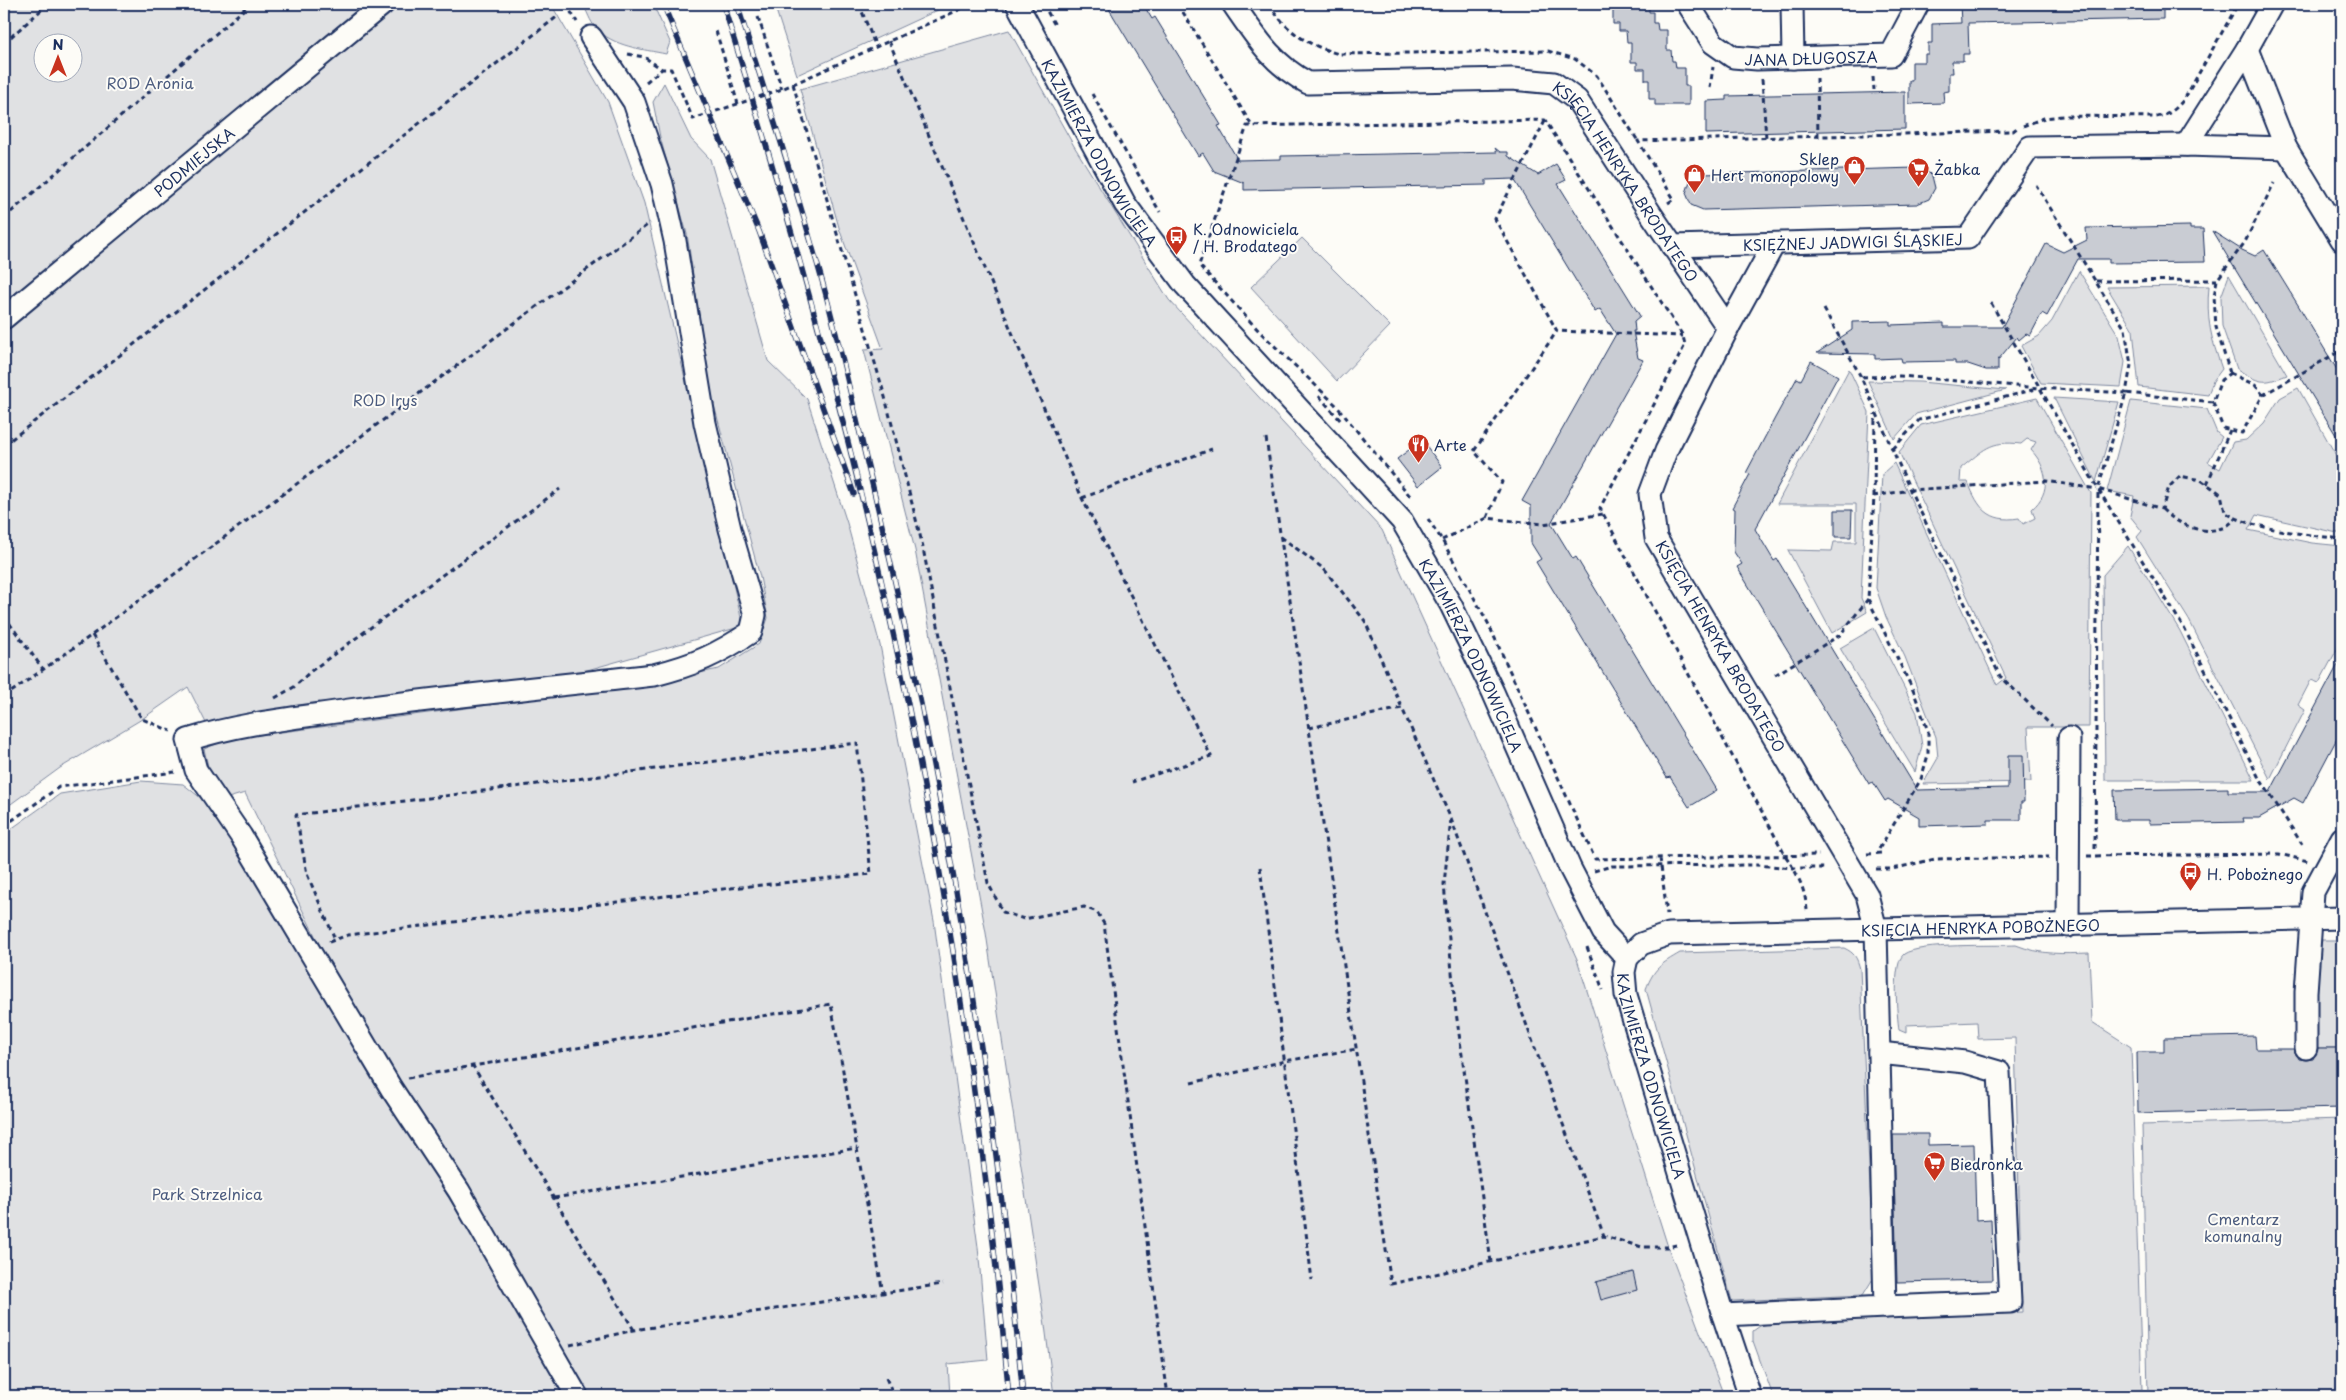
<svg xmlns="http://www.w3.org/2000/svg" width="2346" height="1400" font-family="'Playpen Sans',sans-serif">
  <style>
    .green { fill: #e0e1e3; stroke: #7e88a0; fill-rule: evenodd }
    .building { fill: #c9ccd3; stroke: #1b2f5e }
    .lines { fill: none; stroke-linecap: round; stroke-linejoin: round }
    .minor-casing { stroke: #1b2f5e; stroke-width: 25 }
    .path { stroke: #1b2f5e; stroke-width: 3; stroke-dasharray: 5 4; stroke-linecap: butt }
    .minor { stroke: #fdfcf7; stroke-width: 21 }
    .rail-casing { stroke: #1b2f5e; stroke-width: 5.5 }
    .rail { stroke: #fdfcf7; stroke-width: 4; stroke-dasharray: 11; stroke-linecap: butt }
    .labels { text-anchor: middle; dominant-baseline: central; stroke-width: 4; stroke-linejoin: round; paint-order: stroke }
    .street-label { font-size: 15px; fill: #1b2f5e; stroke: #fdfcf7 }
    .park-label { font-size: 15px; fill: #4c5c7f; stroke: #fdfcf7 }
    .poi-label { font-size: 15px; fill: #1b2f5e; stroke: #fdfcf7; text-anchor: start }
  </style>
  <rect width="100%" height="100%" fill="#fdfcf7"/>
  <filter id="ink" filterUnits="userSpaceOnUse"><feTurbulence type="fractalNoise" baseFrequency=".02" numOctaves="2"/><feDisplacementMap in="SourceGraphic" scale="10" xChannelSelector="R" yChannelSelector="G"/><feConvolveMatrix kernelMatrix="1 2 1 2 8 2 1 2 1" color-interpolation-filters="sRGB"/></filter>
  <g filter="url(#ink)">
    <!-- green -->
    <path class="green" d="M4,4H365L4,308ZM42,42H72V72H42Z
      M393,4H551L608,102L644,203L743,626L573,674L206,723L188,687L142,719L60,768L4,809V331Z
      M583,4H653L670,42L666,54C643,49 613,47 596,28C590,22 587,11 583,4Z
      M774,4H951L797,75Z
      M1009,30L1074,146L1169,300L1382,530L1577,959L1668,1247L1724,1396H1054L1045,1325L986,933L915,550L864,350L883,349L840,231L800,89Z
      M664,83L691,139L710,159L768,361L807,399L847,523L880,645L934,921L978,1247L988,1360L948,1364L950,1396H584L352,1011L245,793L228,798L210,775L204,749L228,739L636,686L719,669L759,644L768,618L760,577L710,390L687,234L660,137L653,102Z
      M1302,238L1390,326L1337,381L1251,287Z
      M2079,271L2119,336L2125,362L2121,387L2041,383L2021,346L2039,336L2052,321Z
      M2229,275L2287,375C2262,385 2260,383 2237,369L2222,326L2221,297Z
      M2209,286C2206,320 2211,338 2222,369L2213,381L2208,395L2139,387L2133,330L2107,287Z
      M1849,369L1869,412L1861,598L1867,612L1832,633L1788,550L1832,551L1834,542H1856V504H1777Z
      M1868,381L1920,382L2006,390L1916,414L1894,439Z
      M2298,388L2342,466V534L2256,515L2248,530L2312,543L2342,546V640L2319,683L2311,680L2298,705L2305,710L2270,779L2189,620L2137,537L2142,531L2130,516L2134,496L2107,491L2131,401L2207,409L2217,433L2222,437L2208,462L2220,469L2233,442L2246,440L2264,423L2280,398Z
      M2037,398L2091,493L2089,727H2028L2031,782L1923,784L1938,758L1936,737L1905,657L1886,617L1876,588L1882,474L1894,463L1997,685L2006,678L1899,452L1921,425ZM2027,439L2036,442L2031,450C2048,468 2052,492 2032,509L2035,518L2023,524L2019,518C1989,523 1978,508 1968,482H1960L1961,468C1984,450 1989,440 2021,444Z
      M2054,398L2119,402L2096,482Z
      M2128,546L2180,631L2254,780H2105L2103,575Z
      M1874,628L1917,713L1922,746L1915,772L1840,648Z
      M141,781L183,784L211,806L569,1396H4V834L60,794Z
      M2322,940H2342V1048H2317V969Z
      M2016,945C2041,955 2063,954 2089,953L2092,1022L2131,1047L2142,1390L1990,1396H1773L1753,1341V1331L1760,1326L1777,1322L2022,1312L2015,1038L1978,1039L1977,1022L1906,1025V1033L1899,1030C1897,1015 1892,963 1904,954C1920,943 1993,946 2016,945Z
      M1844,948C1855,953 1857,958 1860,969L1874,1277L1863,1295L1732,1301L1646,989C1654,968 1661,964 1680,953Z
      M2342,1119V1396H2101L2148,1394L2142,1125Z"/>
    <!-- building -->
    <path class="building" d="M1106,4H1143L1152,19L1155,17L1221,125L1218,126L1238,160L1281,159V156L1497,152L1495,148L1500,152H1508V156L1538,175L1556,164L1566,180L1558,184L1640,316L1634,321L1635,331H1633L1638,358L1643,360L1551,523L1573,559L1576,557L1717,790L1689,807L1670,777L1667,778L1656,760L1536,562L1541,559L1531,543V506L1522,501L1616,334L1600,309L1595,312L1514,179L1486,180V185L1244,190V183L1214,171L1203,153L1198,156Z
      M1613,4H1649V12H1653V23H1657L1658,30H1667V50H1671L1672,61H1675L1676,68H1685V86H1689V105H1655V99H1649V80H1645V69H1637V62H1631V42H1627L1626,31H1619V24H1613Z
      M1960,4H2163V19L1968,23L1969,54H1963V61H1952L1953,73H1949V91L1943,92L1944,103L1909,104V81H1912V62H1925V54H1928V43H1932V24L1961,23Z
      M1905,92V129L1706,134V101L1726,100V96Z
      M1916,168L1928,172L1932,176L1935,188L1929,199L1917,204L1703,210L1691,205L1686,193L1690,181L1703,174Z
      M2190,226V229H2203L2205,262L2109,263V259H2078L2047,316L2042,313L2030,336L2026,334L2019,340L2017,337L1998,360V370H1986L1968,364H1955V361L1902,362L1901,358L1875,359V354L1817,353L1852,330V322L1890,321V325L1944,323V327H2002L2046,244L2063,252L2087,240L2086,228Z
      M2212,231L2242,250L2255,256L2264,250L2298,305L2342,378V445Z
      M1811,361L1838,376L1755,529L1774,561L1777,559L1917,790L2008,788V755H2023L2024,802H2021V820H1988V824L1919,826V817L1888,799L1885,801L1873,782L1869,784L1737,567L1742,564L1734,552L1735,509L1732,508L1750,474L1746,473L1775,418L1797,378L1801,380Z
      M1422,440L1442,467L1418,486L1397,459Z
      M1835,510H1852L1851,537H1835Z
      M2342,657V729L2303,803L2294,798L2259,818H2243L2244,822L2149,824V820H2115L2114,790L2228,788V792H2270Z
      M2255,1036L2256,1049H2294L2299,1059L2306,1060L2313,1059L2318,1048H2342V1108L2138,1113L2137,1052H2164V1038Z
      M1893,1134H1928V1145L1974,1144L1976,1220L1991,1219L1993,1280L1897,1282Z
      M1633,1272L1637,1290L1601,1300L1596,1282Z"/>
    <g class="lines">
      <defs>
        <g id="minor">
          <path id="s1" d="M1017,4L1125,204L1185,285L1402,521L1451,605L1493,692L1570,868L1603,932L1627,958"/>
          <path id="s2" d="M1233,4C1256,37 1272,64 1308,83L1512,79L1554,83L1577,100L1651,214L1728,328"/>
          <path id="s3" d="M1688,4L1713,43L1733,57L1757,59L1891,55L1918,4"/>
          <path d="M1792,4L1793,58"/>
          <path d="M2247,49L2272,4"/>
          <path d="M2186,145L2247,49L2286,148L2342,240"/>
          <path id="s4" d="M1672,246L1968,238L2030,147L2186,145L2286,148"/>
          <path id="s5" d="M4,318L383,4"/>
          <path d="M2068,926L2069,738"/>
          <path id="s6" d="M1627,958L1641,944L1669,934L2342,918"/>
          <path id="s7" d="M1627,958L1624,972L1626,995L1723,1315L1750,1396"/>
          <path d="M2306,1048V992L2313,892L2342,838"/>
          <path d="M1879,1053L1965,1062L1999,1072L2010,1302L1885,1307"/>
          <path d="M1723,1315L1885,1307L1876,929L1867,895L1656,538L1650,494L1666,451L1728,328L1774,244"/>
          <path d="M577,1396L459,1191L391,1088L241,836L196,770L188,740C240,723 295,718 349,710C450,696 552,686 654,675C694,665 717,655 751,632L755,615L730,529L705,423L675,241L662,184L634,102L591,37"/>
        </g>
      </defs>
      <!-- minor casing -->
      <use href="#minor" class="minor-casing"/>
      <!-- path -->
      <path class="path" d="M566,4L577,22
        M859,4L876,47
        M1043,4L1056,27
        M1178,4L1252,126
        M1269,4C1287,32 1307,45 1339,54L1548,51L1575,59L1597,76L1638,141
        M2231,4L2235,11
        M758,17L782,89
        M716,31L738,104
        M889,41L1082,498L1211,756L1132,782
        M4,43L48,4
        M628,54L644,57L662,69H671L693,119L782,89L972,4
        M1873,77L1874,90
        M1817,78L1818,137
        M1762,79L1766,138
        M646,82L662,69
        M793,84L885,397L922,543L988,883L1003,912L1024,919L1084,907L1097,912L1104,924L1168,1396
        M1710,88L1713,67
        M1092,94L1160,212
        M1545,121L1495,219L1557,331L1683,336
        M2023,126L2044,118L2063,116L2156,117C2170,115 2176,109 2185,98L2238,4
        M1668,203L1674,199L1638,141L2013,131L2017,128
        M4,218L250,4
        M2096,281L2217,280
        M1991,303L2098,489L2184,628L2258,776L2302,844
        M1824,309L1861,377L1910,490L2000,676L2052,726
        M2230,373L2216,327L2214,296L2217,280L2245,242L2274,183
        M2230,373L2255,385L2263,395L2242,433L2223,428L2213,402L2221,380Z
        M1862,377L1900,376L2039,388L2126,393L2131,365L2125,329L2036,185
        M2263,395L2342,350
        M1319,396L1341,421
        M2213,402L2126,393L2098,489L2162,509L2169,487L2180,476L2201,480L2221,494L2225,512C2249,529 2311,535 2342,539
        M1266,438L1391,1284L1604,1236L1642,1247H1668L1680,1244
        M4,445L558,16
        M1893,449L1919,420L2036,389
        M2207,484L2230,430
        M1410,496L1335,404L1259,331L1199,265L1247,126L1545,120L1683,336L1685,345L1600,508L1785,855C1797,873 1805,888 1807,910
        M1874,496L1875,414
        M1082,498L1212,449
        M2162,509C2176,523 2201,536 2222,528C2227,527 2232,522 2235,519
        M1487,518L1502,482L1474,451L1557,331
        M1428,519L1442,540L1488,623L1595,859L1819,855
        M1281,537L1324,569L1365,621L1402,708
        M1442,540L1487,518L1543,524L1603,514
        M4,616L43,669
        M92,635L142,719L171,731
        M1775,675L1840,635L1868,599
        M4,697L92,635L650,223
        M275,698L294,687L311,671L560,489
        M1309,728L1402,708L1451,819L1604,1236
        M1451,819L1444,884L1455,1005L1491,1262
        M4,826L59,787L175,772
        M1879,849L1921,779L1928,755V731L1913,690L1868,599L1874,496L1910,490L2046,481L2097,489
        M2095,849L2098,490
        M1867,854L1882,853
        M2087,856L2279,854L2308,861
        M1660,858L1667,914
        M1260,867L1312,1280
        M1876,869H1892L1935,859L2049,857
        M1594,871L1612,866L1756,865L1794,868H1827
        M329,942L348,935L731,888L871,874L857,743L296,815L307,874L335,939
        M1587,947L1603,990
        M408,1078L473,1066
        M1191,1083L1285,1061L1357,1049
        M554,1198L857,1148
        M634,1330L473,1066L831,1004L883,1293
        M570,1345L634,1330L943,1284
        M886,1378L894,1396"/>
      <!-- minor -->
      <use href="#minor" class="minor"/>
      <defs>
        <path id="rail" d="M663,4L759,231L854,494
          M723,4C796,236 861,471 909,709C955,936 988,1166 1009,1396
          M737,4C767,97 797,190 823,284C841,349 855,414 871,479C944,781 994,1087 1023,1396"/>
      </defs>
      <!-- rail casing -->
      <use href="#rail" class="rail-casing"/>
      <!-- rail -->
      <use href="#rail" class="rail"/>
    </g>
  </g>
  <!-- icons -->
  <defs>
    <symbol id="shop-pin" viewBox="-11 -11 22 30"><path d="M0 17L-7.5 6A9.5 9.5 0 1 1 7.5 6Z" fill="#c8321e" stroke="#fdfcf7"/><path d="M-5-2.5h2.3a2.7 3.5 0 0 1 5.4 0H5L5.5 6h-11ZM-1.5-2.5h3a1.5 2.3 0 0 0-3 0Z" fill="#fff"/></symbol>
    <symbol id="supermarket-pin" viewBox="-11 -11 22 30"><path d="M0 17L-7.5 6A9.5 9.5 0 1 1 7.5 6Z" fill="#c8321e" stroke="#fdfcf7"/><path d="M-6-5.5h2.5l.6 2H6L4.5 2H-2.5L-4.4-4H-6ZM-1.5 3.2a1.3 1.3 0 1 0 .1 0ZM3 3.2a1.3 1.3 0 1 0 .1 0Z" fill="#fff"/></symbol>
    <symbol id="bus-pin" viewBox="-11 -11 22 30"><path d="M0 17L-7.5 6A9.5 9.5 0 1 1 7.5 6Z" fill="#c8321e" stroke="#fdfcf7"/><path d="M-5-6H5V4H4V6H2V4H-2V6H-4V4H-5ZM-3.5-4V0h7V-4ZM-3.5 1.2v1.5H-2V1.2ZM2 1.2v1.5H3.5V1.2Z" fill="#fff"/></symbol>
    <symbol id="restaurant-pin" viewBox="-11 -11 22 30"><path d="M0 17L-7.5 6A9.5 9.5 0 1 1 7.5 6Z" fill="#c8321e" stroke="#fdfcf7"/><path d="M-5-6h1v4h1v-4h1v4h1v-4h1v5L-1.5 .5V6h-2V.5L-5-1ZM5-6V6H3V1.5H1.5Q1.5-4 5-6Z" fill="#fff"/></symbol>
  </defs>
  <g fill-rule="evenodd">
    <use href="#shop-pin" x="1842" y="154" width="25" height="34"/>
    <use href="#supermarket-pin" x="1906" y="156" width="25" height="34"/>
    <use href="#shop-pin" x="1682" y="162" width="25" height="34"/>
    <use href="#bus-pin" x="1164" y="224" width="25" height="34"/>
    <use href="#restaurant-pin" x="1406" y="432" width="25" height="34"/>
    <use href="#bus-pin" x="2178" y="860" width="25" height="34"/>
    <use href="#supermarket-pin" x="1922" y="1150" width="25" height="34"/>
  </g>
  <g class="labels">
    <!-- street labels -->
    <g class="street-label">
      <text stroke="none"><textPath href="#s3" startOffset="149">JANA DŁUGOSZA</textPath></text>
      <text stroke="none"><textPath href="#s1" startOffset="170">KAZIMIERZA ODNOWICIELA</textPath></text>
      <text stroke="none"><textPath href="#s5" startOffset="246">PODMIEJSKA</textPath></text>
      <text stroke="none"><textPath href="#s2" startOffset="479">KSIĘCIA HENRYKA BRODATEGO</textPath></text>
      <text stroke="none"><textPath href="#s4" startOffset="181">KSIĘŻNEJ JADWIGI ŚLĄSKIEJ</textPath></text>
      <text transform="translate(1721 646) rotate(60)">KSIĘCIA HENRYKA BRODATEGO</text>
      <text stroke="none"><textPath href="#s1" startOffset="800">KAZIMIERZA ODNOWICIELA</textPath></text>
      <text stroke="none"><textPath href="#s6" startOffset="361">KSIĘCIA HENRYKA POBOŻNEGO</textPath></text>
      <text stroke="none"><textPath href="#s7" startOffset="122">KAZIMIERZA ODNOWICIELA</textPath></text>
    </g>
    <!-- park labels -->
    <g class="park-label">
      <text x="150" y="82">ROD Aronia</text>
      <text x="385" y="399">ROD Irys</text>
      <text x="207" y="1193">Park Strzelnica</text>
      <text x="2243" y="1218">Cmentarz<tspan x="2243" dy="17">komunalny</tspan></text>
    </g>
    <!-- poi labels -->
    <g class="poi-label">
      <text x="1839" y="158" text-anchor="end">Sklep<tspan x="1839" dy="17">monopolowy</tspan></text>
      <text x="1934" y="168">Żabka</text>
      <text x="1711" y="174">Hert</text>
      <text x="1193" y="228">K. Odnowiciela<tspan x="1193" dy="17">/ H. Brodatego</tspan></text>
      <text x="1434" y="444">Arte</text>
      <text x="2207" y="873">H. Pobożnego</text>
      <text x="1950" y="1163">Biedronka</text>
    </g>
  </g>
  <!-- margin -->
  <rect width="2346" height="1400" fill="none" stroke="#fdfcf7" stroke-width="20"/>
  <rect x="10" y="10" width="2326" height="1380" fill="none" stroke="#1b2f5e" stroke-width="2" filter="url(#ink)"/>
  <!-- north arrow -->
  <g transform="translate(58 58)"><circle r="24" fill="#fdfcf7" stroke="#a3aaba"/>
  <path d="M0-4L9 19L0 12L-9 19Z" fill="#c8321e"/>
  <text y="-8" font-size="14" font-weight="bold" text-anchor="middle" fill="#1b2f5e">N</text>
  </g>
</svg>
